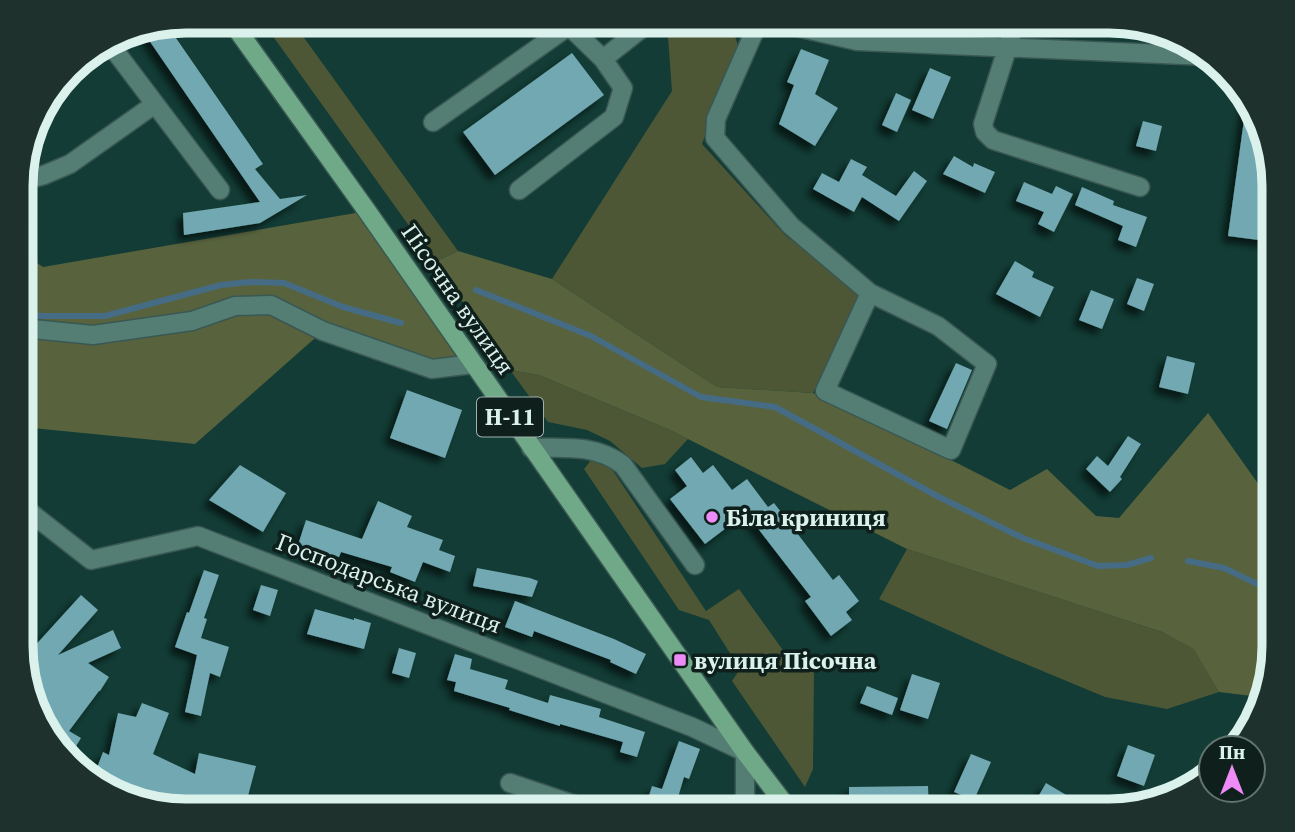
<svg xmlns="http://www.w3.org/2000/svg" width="1295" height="832" font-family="'Source Serif 4',serif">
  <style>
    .green { fill: #4d5736 }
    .forest { fill: #58633e }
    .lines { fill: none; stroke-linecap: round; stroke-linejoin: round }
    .stream { stroke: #456c84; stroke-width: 6 }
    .building { fill: #72a8b1; filter: url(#shadow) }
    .minor-casing { stroke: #3a5853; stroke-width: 21 }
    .major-casing { stroke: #3a5853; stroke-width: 21 }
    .minor { stroke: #547d74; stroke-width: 18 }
    .major { stroke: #70a987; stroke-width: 18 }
    .poi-dot { fill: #ef8bf7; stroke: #0f201c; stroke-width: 2.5 }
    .labels { text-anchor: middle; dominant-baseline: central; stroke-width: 7; stroke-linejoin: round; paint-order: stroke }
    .shield { fill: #0f201c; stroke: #9eb2ae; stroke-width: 2 }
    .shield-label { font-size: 23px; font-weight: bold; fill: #dbf1ec }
    .street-label { font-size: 24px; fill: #dbf1ec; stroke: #0f201c }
    .poi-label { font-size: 24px; font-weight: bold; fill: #dbf1ec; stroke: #0f201c; text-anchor: start }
    .rim { fill: none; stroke: #dbf1ec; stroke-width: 9 }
  </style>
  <defs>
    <filter id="shadow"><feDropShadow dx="-6" dy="6" stdDeviation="3.5" flood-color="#0009"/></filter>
  </defs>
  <rect width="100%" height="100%" fill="#123c35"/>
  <!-- green -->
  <path class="green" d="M262,21H292L458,251L435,262Z
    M664,21H719L732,26L738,46L702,144L786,236L860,292L813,393L717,387L552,279L672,91L668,37L661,23Z
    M510,370L539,375L670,430L688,439L665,464L642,468L610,441L587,430L548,422Z
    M591,460L612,469L706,611L739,589L795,667L814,672L813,769L805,787L732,681L740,669L709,620L679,610L584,469Z
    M907,549L1162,632L1195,649L1219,692L1167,709L1105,697L999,653L879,599Z"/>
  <!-- forest -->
  <path class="forest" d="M367,211L473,364L432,369L323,331L195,444L22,427V253L43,267Z
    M458,251L552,279L717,387L813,393L959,464L1010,490L1047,469L1096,516L1119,518L1208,413L1274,506V656L1260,697L1219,692L1194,649L1162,632L907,549L670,430L539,375L510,370L435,262Z"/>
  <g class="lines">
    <!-- stream -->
    <path class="stream" d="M476,290L591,336L701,397L775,407L937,496L1023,538L1098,566L1127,565L1151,558
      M22,314L41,316H105L221,285L250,282L284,283L343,307L401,323
      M1188,561L1224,568L1274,592"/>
  </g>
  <!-- building -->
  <path class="building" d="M167,25L263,164L255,169L280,199L307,195L260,223L184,235L183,213L260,202L142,30Z
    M801,49L829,60L815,94L838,108L815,146L779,124L794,85L787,82Z
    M572,53L604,95L495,175L463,132Z
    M930,68L951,77L933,119L912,110Z
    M896,93L911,100L897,132L882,125Z
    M1247,98L1252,104L1274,176V242L1228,236Z
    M1143,121L1162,126L1156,151L1136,146Z
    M954,156L973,167L974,163L995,172L985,193L943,174Z
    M851,159L867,167L862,175L896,196L914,171L927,181L899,221L862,197L854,212L813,189L822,173L839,182Z
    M1024,182L1052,194L1056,186L1073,194L1054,232L1038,224L1044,212L1016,201Z
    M1082,187L1114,201L1113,205L1147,217L1136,247L1118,240L1123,226L1075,205Z
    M1015,261L1034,272L1032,277L1054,287L1040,317L996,294Z
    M1137,278L1154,284L1144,311L1127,304Z
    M1091,290L1114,299L1102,329L1079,320Z
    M1167,356L1195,363L1188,394L1159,387Z
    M956,363L972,370L947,429L929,421Z
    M407,390L462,410L445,458L390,438Z
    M1128,436L1141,444L1120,477L1122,479L1110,492L1086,469L1097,456L1108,466Z
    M691,457L703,473L713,465L732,490L747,479L768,507L774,503L833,580L839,575L859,601L846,612L852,620L831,636L805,601L811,597L746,513L705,544L670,499L687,486L675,470Z
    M240,465L286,493L263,532L209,500Z
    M378,501L412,516L407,527L443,540L439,550L455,556L450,572L423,562L415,582L390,572L392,567L341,552L339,557L298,545L306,520L362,539Z
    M477,568L530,578L538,581L532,597L473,586Z
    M204,570L219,575L204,618L207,619L201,638L229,647L220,677L210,673L201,716L185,712L197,655L175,647L187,612L189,613Z
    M261,585L278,590L270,616L253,610Z
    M81,595L98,610L58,655L113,630L121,648L88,663L109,677L100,691H99L69,731L81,738L72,753L61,747L43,729L22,667V660Z
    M515,601L614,639L646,654L636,674L610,662L611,660L534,631L532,637L505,627Z
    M315,609L354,620V618L371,623L364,649L307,634Z
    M399,648L416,653L409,678L392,673Z
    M455,654L472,659L470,669L508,680L505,689L548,703L550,695L601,709L599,717L645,732L637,757L620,752L623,742L560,724V726L509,710L510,708L454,691L456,682L447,680Z
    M912,674L940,683L928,719L900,710Z
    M867,686L898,698L892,715L860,703Z
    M142,703L169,713L153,754L195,774L199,753L256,766L244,811H186L94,783L92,781L103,752L109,755L118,713L136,717Z
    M679,741L700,749L689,779L684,777L674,811L647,802L652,786L662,789Z
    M1128,745L1155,755L1144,786L1117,776Z
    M971,754L991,762L974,800L954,792Z
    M1046,783L1073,799L1066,811H1030Z
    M928,786L929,811H849V787Z"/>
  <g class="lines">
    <defs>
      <path id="minor" d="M759,21L716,119L715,138L791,226L870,293L938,326L987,364L951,450L825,391L870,293
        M771,21L857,41L1207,56
        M1016,21L983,124L985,132L993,140L1140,187
        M109,43L220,190
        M603,59L651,21
        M433,122L569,26L603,59L623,88L614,117L519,190
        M22,181L44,175L70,164L155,104
        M22,328L93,335L192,321L235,306L271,305L323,331L432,369L473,364
        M531,448C564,448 595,444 623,465L695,565
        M22,506L91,560L198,536L692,727L745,752V811
        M22,545L27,510
        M510,783L593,811"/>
      <path id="major" d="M231,21L367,211L745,752L790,811"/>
    </defs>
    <!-- minor casing -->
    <use href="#minor" class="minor-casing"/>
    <!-- major casing -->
    <use href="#major" class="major-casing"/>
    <!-- minor -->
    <use href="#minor" class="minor"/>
    <!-- major -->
    <use href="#major" class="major"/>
  </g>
  <!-- markers -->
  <g class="poi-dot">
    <circle cx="712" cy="517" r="7"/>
    <rect x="673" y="653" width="14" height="14" rx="3.5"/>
  </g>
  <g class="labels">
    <!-- shield labels -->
    <rect class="shield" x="477" y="397.5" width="66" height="39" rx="5"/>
    <g class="shield-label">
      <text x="510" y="417">Н-11</text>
    </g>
    <!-- street labels -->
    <g class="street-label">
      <text transform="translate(458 299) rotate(55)">Пісочна вулиця</text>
      <text transform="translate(389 583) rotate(21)">Господарська вулиця</text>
    </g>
    <!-- poi labels -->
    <g class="poi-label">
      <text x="726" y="517">Біла криниця</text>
      <text x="694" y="660">вулиця Пісочна</text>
    </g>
  </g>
  <!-- crop -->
  <path d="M0 0H1295V832H0ZM186 33H1109A153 153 0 0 1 1262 186V646A153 153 0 0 1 1109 799H186A153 153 0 0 1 33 646V186A153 153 0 0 1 186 33Z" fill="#1f312d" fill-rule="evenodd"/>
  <path class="rim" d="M186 33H1109A153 153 0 0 1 1262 186V646A153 153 0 0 1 1109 799H186A153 153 0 0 1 33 646V186A153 153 0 0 1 186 33Z"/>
  <!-- north arrow -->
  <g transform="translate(1232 769)"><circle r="33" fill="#0f201c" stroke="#61746f" stroke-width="2"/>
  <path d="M0-5L12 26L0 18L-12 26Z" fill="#ef8bf7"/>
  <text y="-10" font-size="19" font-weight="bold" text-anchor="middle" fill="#dbf1ec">Пн</text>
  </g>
</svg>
